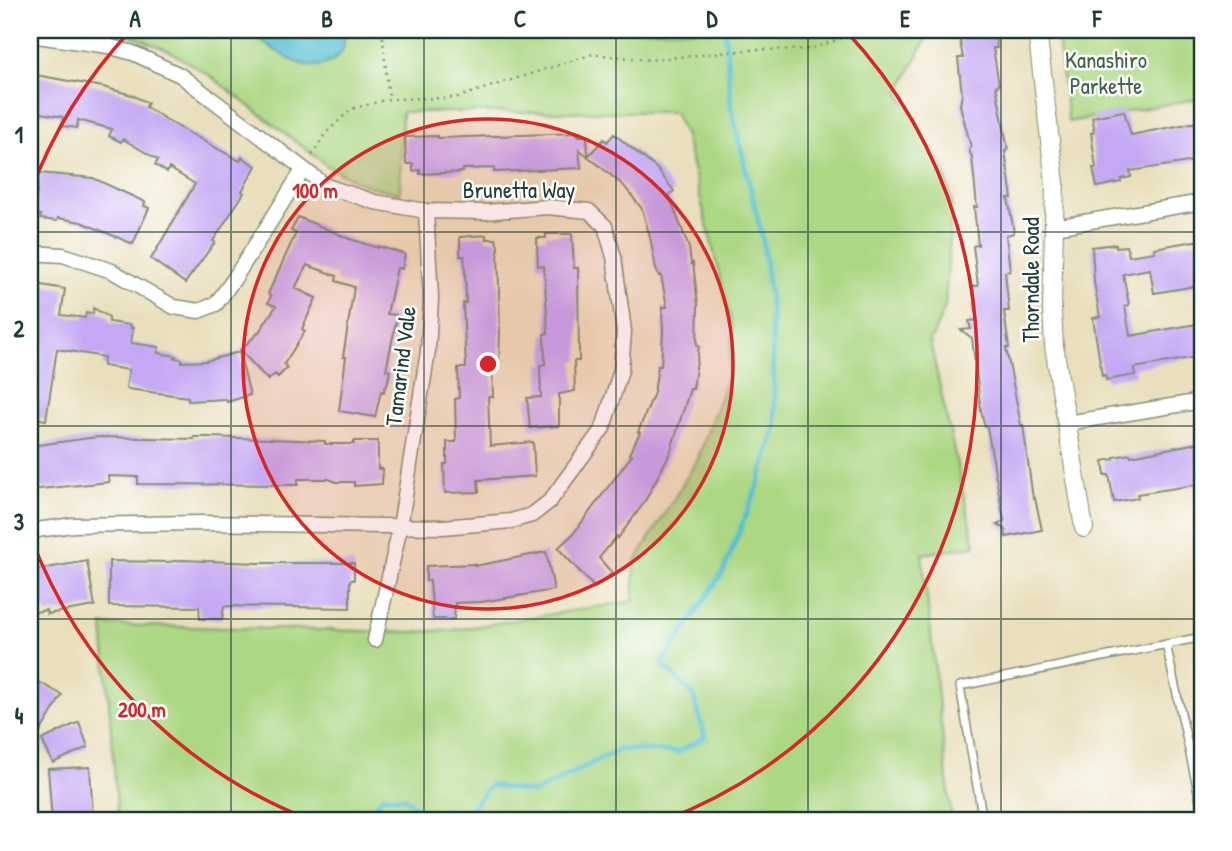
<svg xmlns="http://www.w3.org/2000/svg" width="1232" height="851" font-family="'Patrick Hand',sans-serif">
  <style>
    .green { fill: #acd783; stroke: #668a5c; stroke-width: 2 }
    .water { fill: #55c0d1; stroke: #3a7e82; stroke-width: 2 }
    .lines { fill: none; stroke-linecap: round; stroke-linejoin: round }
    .stream { stroke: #55c0d1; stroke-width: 5 }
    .building { fill: #c5a8f3 }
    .service-casing { stroke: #848e78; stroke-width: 10 }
    .minor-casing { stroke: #848e78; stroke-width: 17 }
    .tertiary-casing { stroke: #848e78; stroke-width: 20 }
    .path { stroke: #848e78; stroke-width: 2.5; stroke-dasharray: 2 5; stroke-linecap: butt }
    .service { stroke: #fff; stroke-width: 7 }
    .minor { stroke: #fff; stroke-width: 14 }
    .tertiary { stroke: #fff; stroke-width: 18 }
    .grid { fill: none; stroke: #1f3d34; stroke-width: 2; stroke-opacity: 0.55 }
    .ring { fill: none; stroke: #d62828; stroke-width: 3.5 }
    .labels { text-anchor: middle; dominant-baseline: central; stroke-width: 5; stroke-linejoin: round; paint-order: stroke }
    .park-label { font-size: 23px; fill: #426448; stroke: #fff }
    .street-label { font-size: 23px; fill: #1f3d34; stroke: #fff }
    .centre { fill: #d62828; stroke: #fff; stroke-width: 3.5 }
    .ring-label { font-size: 21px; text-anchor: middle; font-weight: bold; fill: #d62828; stroke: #fff; stroke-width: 5; stroke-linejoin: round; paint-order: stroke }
    .neatline { fill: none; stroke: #1f3d34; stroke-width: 2.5 }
    .grid-label { font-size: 23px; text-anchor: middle; font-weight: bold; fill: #1f3d34 }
  </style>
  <rect width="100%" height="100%" fill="#fff"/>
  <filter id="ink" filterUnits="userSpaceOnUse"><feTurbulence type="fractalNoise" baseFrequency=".0143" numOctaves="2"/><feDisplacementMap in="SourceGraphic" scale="14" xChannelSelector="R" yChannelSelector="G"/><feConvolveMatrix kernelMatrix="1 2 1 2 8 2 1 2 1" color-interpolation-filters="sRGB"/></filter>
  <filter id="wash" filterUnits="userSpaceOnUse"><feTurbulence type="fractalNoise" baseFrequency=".00686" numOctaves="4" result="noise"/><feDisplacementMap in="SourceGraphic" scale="28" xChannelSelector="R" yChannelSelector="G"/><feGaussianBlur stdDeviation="1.57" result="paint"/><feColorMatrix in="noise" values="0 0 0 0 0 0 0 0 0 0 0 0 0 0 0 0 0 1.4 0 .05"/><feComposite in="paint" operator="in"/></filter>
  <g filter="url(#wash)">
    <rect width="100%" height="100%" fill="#e9dfbc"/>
    <!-- green -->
    <path class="green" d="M83,30H931L899,92L944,169L952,202L945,307L930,342L975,546L922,554L952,821H118L103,625L413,632L454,630L633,601L635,562L697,461L727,378L733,329L685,136L674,112H402L400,194L362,184L329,167L209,75L169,51L131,35Z
      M1057,30H1202V98L1068,122Z"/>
    <!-- water -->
    <path class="water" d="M248,30H342C345,41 346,51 335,59C307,81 270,46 248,30Z"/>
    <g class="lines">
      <!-- stream -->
      <path class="stream" d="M362,821L384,796L406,798L427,821
        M461,821L490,785L534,793L620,749L678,752L705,737L693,695L662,664L723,572L758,485L776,428L770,299L763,241L731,106L725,30"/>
    </g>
    <g id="blocks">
      <!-- building -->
      <path class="building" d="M958,30H993L994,32L997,48H993L999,85L996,86L1008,150L1005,151L1012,198H1008L1014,233L1006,235L1010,271L1005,272L1009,311H1004L1009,348H1006L1021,425H1023L1033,499L1035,498L1042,530L1006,537L1005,529L997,525L1004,521L987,427H985L981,411L972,338L961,330L971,329L969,321L977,320L973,286H978L973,246L978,245L974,207H977L972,157L969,150L971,147L960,105L962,95L958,58H963Z
        M30,74L103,87L132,95L148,103L146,107L177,126L240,161L242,157L256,166L242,191L244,193L213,241L215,242L185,283L151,259L195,184L169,168L167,172L155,165L158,160L123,139L121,142L109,136L112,129L78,120L77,128L62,126L63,117L30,111Z
        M1124,111L1131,135L1202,121V160L1130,171L1131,177L1121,179V182L1097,187L1093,168H1096L1091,133H1093L1094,127L1092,117Z
        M578,133V136H587L588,156L604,139L607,142L614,134L656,168L674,191L669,195L689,248L691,264L693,263L698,305L697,346H699L693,389H690L670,453L644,503L618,538L617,536L599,558L612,573L595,588L558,548L573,534L632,455L629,454L640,433L638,432L654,393L658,366H661L663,333L662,307H667L661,275L659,276L656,269L650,237L642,209L624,186L579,149L581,168L494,172V168L463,169V172L420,174V170L413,171V164H406L405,137L438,136V138Z
        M39,173L93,178L145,202L144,206L149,208L133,244L81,222L58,218L57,221L40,219L41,215L34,214Z
        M298,217L350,239L378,248V246L405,254L402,269L397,268L387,314L396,315V322L386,370L390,371L387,386H385L384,392L381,391L375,417L339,411L346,357H343L354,287L336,281L337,276L307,265L295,288L316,298L302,329L305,331L284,364L287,368L278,377L275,374L268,380L240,350L259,332L276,306L268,303L271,296L268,294L296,233L291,231Z
        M546,234H572L574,268H578L579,361H574L575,391L559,394V426L530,428L527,398L541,397L540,365L545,364L544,334L548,333L544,266H538L537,246V238H546Z
        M486,235V239H496L498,247L500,331L499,363H492L493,397H488L490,446L533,442L535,476L478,480L479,492L445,493L444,464H447V442H456L455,399L459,398L458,368H466L463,303H466L465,268L464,256H460V237Z
        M1194,241L1202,242V285L1154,293L1150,269L1123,274L1129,305L1125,306L1130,336L1202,323V356L1134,368L1135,375L1106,380L1105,375L1102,376L1093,318L1100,317L1094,282L1092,247L1116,244V247L1126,246L1129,256L1155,252L1154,248Z
        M30,283L65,289L61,315L85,318L86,313L93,314V308L109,317V322L131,325V328H133L131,343L159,347L158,353L176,356L175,358L182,359V362L206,361L239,352L250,395L227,402L226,399L188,401V397L128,389L126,387L129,370L103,366L104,357L57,349L46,420L30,417Z
        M97,437L194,439V437H209L325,441V444H354V441H378V469H383L382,484L354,486V482H336L329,479H298V485L138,484V477L108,476L109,482L30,490V446Z
        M1202,442V484L1137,494L1138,498L1114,502L1109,475H1105L1103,461L1114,459V457L1130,454L1131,456Z
        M546,552L554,590L481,602L455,603L454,619H433L430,581H426V566L475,564V566Z
        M182,560L258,563H354V580H350V608L224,606L222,619H200L199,607L109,606V561L168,562Z
        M87,561L95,606L47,614L46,610L30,613V571Z
        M39,682L62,695L39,734L31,728L30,698Z
        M79,722L88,747L53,763L42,740Z
        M90,767L93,821H52L48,769Z"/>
    </g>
  </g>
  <g filter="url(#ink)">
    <use href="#blocks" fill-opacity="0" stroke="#848e78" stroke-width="2"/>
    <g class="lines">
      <defs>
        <path id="service" d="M1166,644L1202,810
          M983,821L960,686L1202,637"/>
        <path id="minor" d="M30,35L108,46L133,53L180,75L326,186L375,202L426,211L485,212L547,207L589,211L605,226L614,257L624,331L621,370L603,428L550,501L532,515L511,521L443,527L200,523L73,525L30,531
          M1055,227L1202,202
          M30,253L63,255L112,271L174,307L199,311L216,304L234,279L303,170
          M1067,423L1202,401
          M375,640L400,527L428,351L431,298L426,211"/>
        <path id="tertiary" d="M1037,30L1055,183L1052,309L1054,346L1084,528"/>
      </defs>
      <!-- service casing -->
      <use href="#service" class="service-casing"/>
      <!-- minor casing -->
      <use href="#minor" class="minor-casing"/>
      <!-- tertiary casing -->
      <use href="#tertiary" class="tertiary-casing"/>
      <!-- path -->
      <path class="path" d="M382,30L389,99
        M312,155L325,134L351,109L389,99L455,98L593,54L649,60L749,50L810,49L840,39L849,30"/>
      <!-- service -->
      <use href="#service" class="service"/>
      <!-- minor -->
      <use href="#minor" class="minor"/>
      <!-- tertiary -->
      <use href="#tertiary" class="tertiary"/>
    </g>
  </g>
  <!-- grid -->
  <path class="grid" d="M231,30V821M424,30V821M616,30V821M808,30V821M1001,30V821M30,232H1202M30,426H1202M30,619H1202"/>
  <!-- distance rings -->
  <circle cx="488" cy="364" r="245" fill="#d62828" fill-opacity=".12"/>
  <g class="ring">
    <circle cx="488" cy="364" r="245"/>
    <path d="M313 821A489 489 0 0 1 30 535M30 193A489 489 0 0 1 130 31M846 31A489 489 0 0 1 663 821"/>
  </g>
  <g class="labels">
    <!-- park labels -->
    <g class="park-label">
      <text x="1106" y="59">Kanashiro<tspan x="1106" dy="26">Parkette</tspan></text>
    </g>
    <!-- street labels -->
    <g class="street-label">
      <text x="519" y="189">Brunetta Way</text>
      <text transform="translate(1030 280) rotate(-90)">Thorndale Road</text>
      <text transform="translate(400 366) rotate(-83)">Tamarind Vale</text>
    </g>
  </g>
  <circle cx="488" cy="364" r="10" class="centre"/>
  <g class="ring-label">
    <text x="315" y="198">100 m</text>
    <text x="142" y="717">200 m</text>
  </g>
  <!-- margin -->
  <rect width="1232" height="851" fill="none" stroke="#fff" stroke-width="77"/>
  <rect x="38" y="38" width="1156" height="774" class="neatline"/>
  <g class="grid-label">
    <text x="135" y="27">A</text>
    <text x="327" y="27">B</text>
    <text x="520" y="27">C</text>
    <text x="712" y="27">D</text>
    <text x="905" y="27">E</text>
    <text x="1097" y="27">F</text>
    <text x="19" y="143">1</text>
    <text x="19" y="337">2</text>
    <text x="19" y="530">3</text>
    <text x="19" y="724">4</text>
  </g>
</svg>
